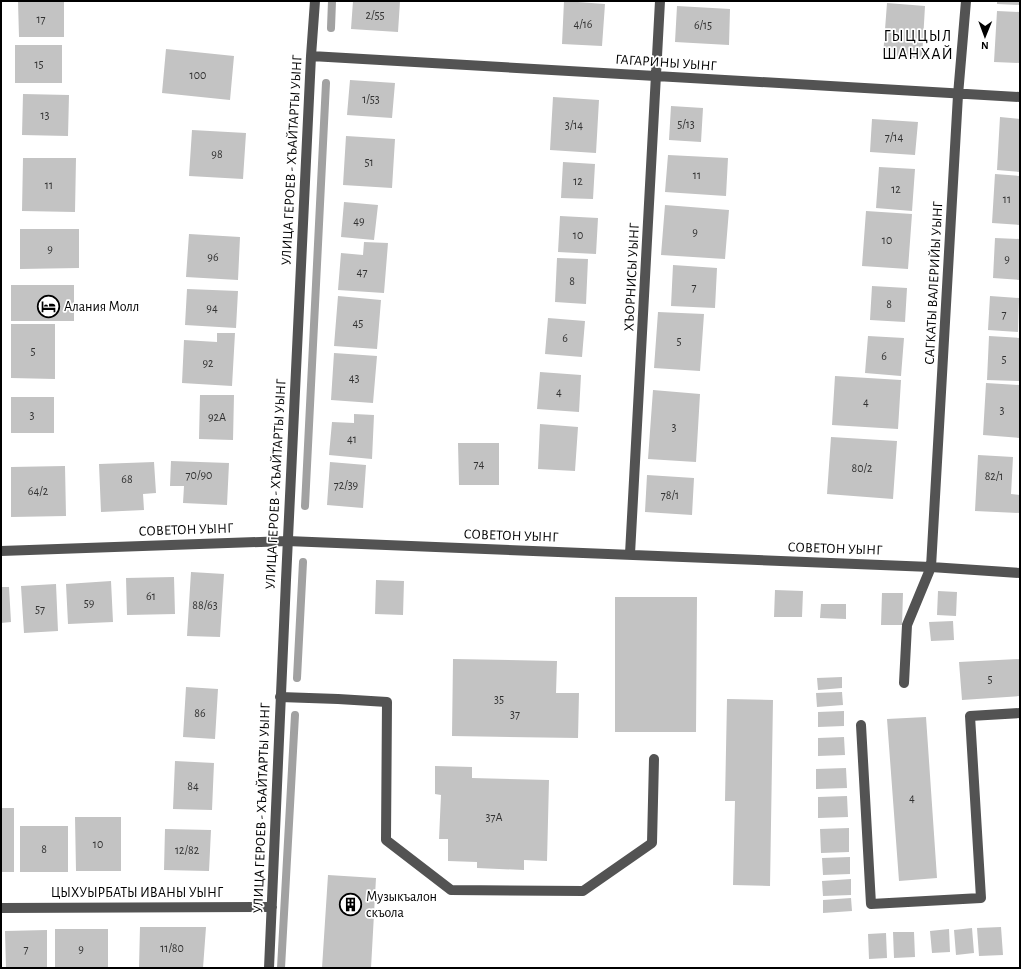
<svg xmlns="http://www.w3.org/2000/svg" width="1021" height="969" font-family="'Alegreya Sans',sans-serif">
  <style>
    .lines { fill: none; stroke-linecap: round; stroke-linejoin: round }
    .stream { stroke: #a1a1a1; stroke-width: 8 }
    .building { fill: #c3c3c3 }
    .minor { stroke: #535353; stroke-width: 10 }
    .labels { text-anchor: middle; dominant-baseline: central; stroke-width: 3.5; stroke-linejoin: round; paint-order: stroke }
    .number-label { font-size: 12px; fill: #313131 }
    .street-label { font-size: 14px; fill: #000; stroke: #fff }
    .poi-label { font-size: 14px; fill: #000; stroke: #fff; text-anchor: start }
    .quarter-label { font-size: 16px; letter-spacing: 1px; fill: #000; stroke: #fff }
  </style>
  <rect width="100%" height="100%" fill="#fff"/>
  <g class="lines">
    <!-- stream -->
    <path class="stream" d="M331,28L332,1
      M305,506L326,83
      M297,678L303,562
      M281,968L295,715"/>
  </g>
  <!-- building -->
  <path class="building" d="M18,1H64V37H19Z
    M353,1H400L398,32L351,29Z
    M564,1L605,4L602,46L562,44Z
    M997,1H1020V5L997,4Z
    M887,3L925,6L922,58L883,56Z
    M677,6L730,9L729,45L675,42Z
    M997,11L1020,12V63L994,62Z
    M15,45H62V83H15Z
    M166,49L234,56L230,100L162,93Z
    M350,80L395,83L392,118L347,115Z
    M23,94L69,95L68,136L22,135Z
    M553,97L599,100L596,153L550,150Z
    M671,106L703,108L701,142L669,140Z
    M1000,117L1020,119V172L997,170Z
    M872,119L918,122L915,155L870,152Z
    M192,130L246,133L243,179L189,176Z
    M346,136L395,139L392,188L343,185Z
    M668,155L728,158L726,196L665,192Z
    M23,158H76L75,212L22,211Z
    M563,162L595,164L593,199L561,198Z
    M879,167L915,169L912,211L876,208Z
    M995,174L1020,176V225L992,223Z
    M344,202L378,205L374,240L341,237Z
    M665,205L729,210L725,259L661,255Z
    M866,211L912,214L908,269L862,266Z
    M560,216L598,218L596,254L558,252Z
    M20,229H79V268L20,269Z
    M189,234L240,237L238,280L186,277Z
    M995,238L1020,239V280L993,278Z
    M364,242L388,243L384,293L338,290L341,253L363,255Z
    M557,258L588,259L586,304L555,302Z
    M673,265L717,268L715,308L671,306Z
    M11,285H74V321H11Z
    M872,286L907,288L905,322L870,320Z
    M187,289L238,291L236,328L185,325Z
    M338,296L381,300L377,349L334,346Z
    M990,296L1019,298L1018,332L988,330Z
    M658,312L704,314L700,371L654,368Z
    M548,318L585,321L582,357L545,354Z
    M11,324H55V379L11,378Z
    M217,333H235L232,386L182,383L184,340L217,342Z
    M868,336L904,338L901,376L865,373Z
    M989,336L1020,338V381L987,380Z
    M334,353L377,356L373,403L331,400Z
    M540,372L581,375L579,412L537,409Z
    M835,376L901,380L898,429L832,425Z
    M986,383L1020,385V438L983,435Z
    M653,390L700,394L696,462L648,459Z
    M200,395H234L233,440L199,439Z
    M11,397H54V433H11Z
    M354,414L374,415L372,459L329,455L332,422L354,423Z
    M540,424L578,427L575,471L538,469Z
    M831,437L897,441L893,499L827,494Z
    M458,443H499V485H459Z
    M978,455L1013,457L1011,494L1020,495V513L975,511Z
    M171,461L229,463L227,505L183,503L184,486H170Z
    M154,462L156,493L143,494L144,510L101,512L99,464Z
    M330,462L366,465L363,508L327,505Z
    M65,466L66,516L11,517V467Z
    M647,475L694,478L692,515L645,512Z
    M191,572L224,574L220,637L187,636Z
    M174,577L175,614L127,615L126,578Z
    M376,580L404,581L403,615L375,614Z
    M111,581L113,622L68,624L66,584Z
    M56,584L58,631L24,633L21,586Z
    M1,587H9L11,622L1,623Z
    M775,590L803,591L802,617H774Z
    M938,591L957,592L956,616L937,615Z
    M882,593H903L902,625H881Z
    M615,597H697L696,732H615Z
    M821,604H846V619L820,618Z
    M953,621L954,640L931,641L929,622Z
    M453,659L557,661L556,693H579L578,738L452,736Z
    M1020,659V696L962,700L959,662Z
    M842,677V688L818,690L817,678Z
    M186,687L218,689L215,739L183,737Z
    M842,692L843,705L817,707L816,693Z
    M727,699L773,700L770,886L733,885L735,801H725Z
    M844,711V726L818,727V712Z
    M926,717L937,878L899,881L887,719Z
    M844,737L845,755L818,756V738Z
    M175,761L214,763L212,810L173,809Z
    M435,766L472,767V778L549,780L547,861L524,860V870L477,868V862L448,861V839H439L441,795L435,794Z
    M846,768L847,788L816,789V769Z
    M847,796L848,817L818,818V797Z
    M1,808H14V872H1Z
    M75,817H121V871H76Z
    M20,826H68V872H20Z
    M849,828V852L821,853L820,829Z
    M165,829L211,830L209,871L164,870Z
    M850,857V874L823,875L822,858Z
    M328,875L376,878L371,968H322Z
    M851,879V895L823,896L822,881Z
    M851,898L852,911L823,913V900Z
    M140,927H206L203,968H139Z
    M1001,927L1003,955L979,956L977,928Z
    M972,928L974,953L956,955L954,930Z
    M55,929H108V968H55Z
    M949,929L950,952L932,953L930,931Z
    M47,930V968H6L5,931Z
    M893,932H914L915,957L894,958Z
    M886,933L887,958L869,959L868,934Z"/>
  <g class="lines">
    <!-- minor -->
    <path class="minor" d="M311,56L1020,97
      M1,551L287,541L931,567L1020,573
      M630,554L660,1
      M904,683L907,625L931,567L958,95L966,1
      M280,697L338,699L387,702L386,840L451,890L583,891L652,843L654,759
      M861,725L871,904L981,898L970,716L1020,713
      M1,908L272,907
      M269,968L286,580L311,56L315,1"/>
  </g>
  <!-- icons -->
  <defs>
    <symbol id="hotel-ring" viewBox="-11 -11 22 22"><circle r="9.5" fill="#fff" stroke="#000" stroke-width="1.5"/><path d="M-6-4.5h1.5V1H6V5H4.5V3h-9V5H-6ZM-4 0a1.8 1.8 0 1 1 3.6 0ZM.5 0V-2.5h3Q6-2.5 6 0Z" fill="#000"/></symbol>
    <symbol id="building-ring" viewBox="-11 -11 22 22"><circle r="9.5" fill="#fff" stroke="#000" stroke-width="1.5"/><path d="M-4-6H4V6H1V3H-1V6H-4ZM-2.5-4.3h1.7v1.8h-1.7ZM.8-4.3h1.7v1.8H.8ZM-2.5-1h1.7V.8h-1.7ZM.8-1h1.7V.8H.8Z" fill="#000"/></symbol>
  </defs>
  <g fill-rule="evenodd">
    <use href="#hotel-ring" x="36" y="294" width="25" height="25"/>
    <use href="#building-ring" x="338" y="892" width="25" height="25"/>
  </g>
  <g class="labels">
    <!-- number labels -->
    <g class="number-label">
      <text x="375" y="15">2/55</text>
      <text x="41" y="19">17</text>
      <text x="583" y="24">4/16</text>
      <text x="703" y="25">6/15</text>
      <text x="39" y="64">15</text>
      <text x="198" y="75">100</text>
      <text x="371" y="99">1/53</text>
      <text x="45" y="115">13</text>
      <text x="686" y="124">5/13</text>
      <text x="574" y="125">3/14</text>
      <text x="894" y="137">7/14</text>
      <text x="217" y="154">98</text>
      <text x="369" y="162">51</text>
      <text x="697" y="175">11</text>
      <text x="578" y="181">12</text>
      <text x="49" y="185">11</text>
      <text x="896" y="189">12</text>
      <text x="1007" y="199">11</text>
      <text x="359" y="221">49</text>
      <text x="695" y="232">9</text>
      <text x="578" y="235">10</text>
      <text x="887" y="240">10</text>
      <text x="50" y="249">9</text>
      <text x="213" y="257">96</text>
      <text x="1007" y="259">9</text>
      <text x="362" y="272">47</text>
      <text x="572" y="281">8</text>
      <text x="694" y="287">7</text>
      <text x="889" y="304">8</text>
      <text x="212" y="308">94</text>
      <text x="1004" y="314">7</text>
      <text x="358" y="323">45</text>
      <text x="565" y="338">6</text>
      <text x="679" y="341">5</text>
      <text x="33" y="351">5</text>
      <text x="884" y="356">6</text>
      <text x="1004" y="359">5</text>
      <text x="208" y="363">92</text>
      <text x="354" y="378">43</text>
      <text x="559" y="392">4</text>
      <text x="866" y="402">4</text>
      <text x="1002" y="410">3</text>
      <text x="32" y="415">3</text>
      <text x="217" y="417">92А</text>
      <text x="674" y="427">3</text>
      <text x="352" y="439">41</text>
      <text x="479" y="464">74</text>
      <text x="862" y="468">80/2</text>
      <text x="199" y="475">70/90</text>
      <text x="994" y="476">82/1</text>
      <text x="127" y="479">68</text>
      <text x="346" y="485">72/39</text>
      <text x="38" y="491">64/2</text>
      <text x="670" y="495">78/1</text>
      <text x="151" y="596">61</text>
      <text x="89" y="603">59</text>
      <text x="205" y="605">88/63</text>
      <text x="40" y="609">57</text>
      <text x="990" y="679">5</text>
      <text x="499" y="699">35</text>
      <text x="200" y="713">86</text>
      <text x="515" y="714">37</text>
      <text x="193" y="786">84</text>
      <text x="912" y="798">4</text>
      <text x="494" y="817">37А</text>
      <text x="98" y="844">10</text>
      <text x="44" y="849">8</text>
      <text x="187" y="850">12/82</text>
      <text x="172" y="948">11/80</text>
      <text x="26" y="949">7</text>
      <text x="81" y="949">9</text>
    </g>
    <!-- street labels -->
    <g class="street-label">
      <text transform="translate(666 63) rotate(4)">ГАГАРИНЫ УЫНГ</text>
      <text transform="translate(292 160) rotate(-87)">УЛИЦА ГЕРОЕВ - ХЪАЙТАРТЫ УЫНГ</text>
      <text transform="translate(632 277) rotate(-87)">ХЪОРНИСЫ УЫНГ</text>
      <text transform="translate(934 283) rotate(-87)">САГКАТЫ ВАЛЕРИЙЫ УЫНГ</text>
      <text transform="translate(276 484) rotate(-87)">УЛИЦА ГЕРОЕВ - ХЪАЙТАРТЫ УЫНГ</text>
      <text transform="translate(186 530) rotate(-2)">СОВЕТОН УЫНГ</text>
      <text transform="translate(511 536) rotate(2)">СОВЕТОН УЫНГ</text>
      <text transform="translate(835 549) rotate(2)">СОВЕТОН УЫНГ</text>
      <text transform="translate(262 808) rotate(-88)">УЛИЦА ГЕРОЕВ - ХЪАЙТАРТЫ УЫНГ</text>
      <text x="137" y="893">ЦЫХУЫРБАТЫ ИВАНЫ УЫНГ</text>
    </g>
    <!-- poi labels -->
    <g class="poi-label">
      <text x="64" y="307">Алания Молл</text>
      <text x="366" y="897">Музыкъалон<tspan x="366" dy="16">скъола</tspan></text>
    </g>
    <!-- quarter labels -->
    <g class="quarter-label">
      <text x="918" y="36">ГЫЦЦЫЛ<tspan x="918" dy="18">ШАНХАЙ</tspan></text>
    </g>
  </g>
  <!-- border -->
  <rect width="1021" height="969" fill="none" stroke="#000000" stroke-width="4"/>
  <!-- north arrow -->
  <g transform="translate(985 36) rotate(181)" stroke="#ffffff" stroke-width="3" paint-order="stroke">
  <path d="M0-3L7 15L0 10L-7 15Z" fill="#000000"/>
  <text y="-6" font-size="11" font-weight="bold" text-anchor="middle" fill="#000000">N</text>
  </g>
</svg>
